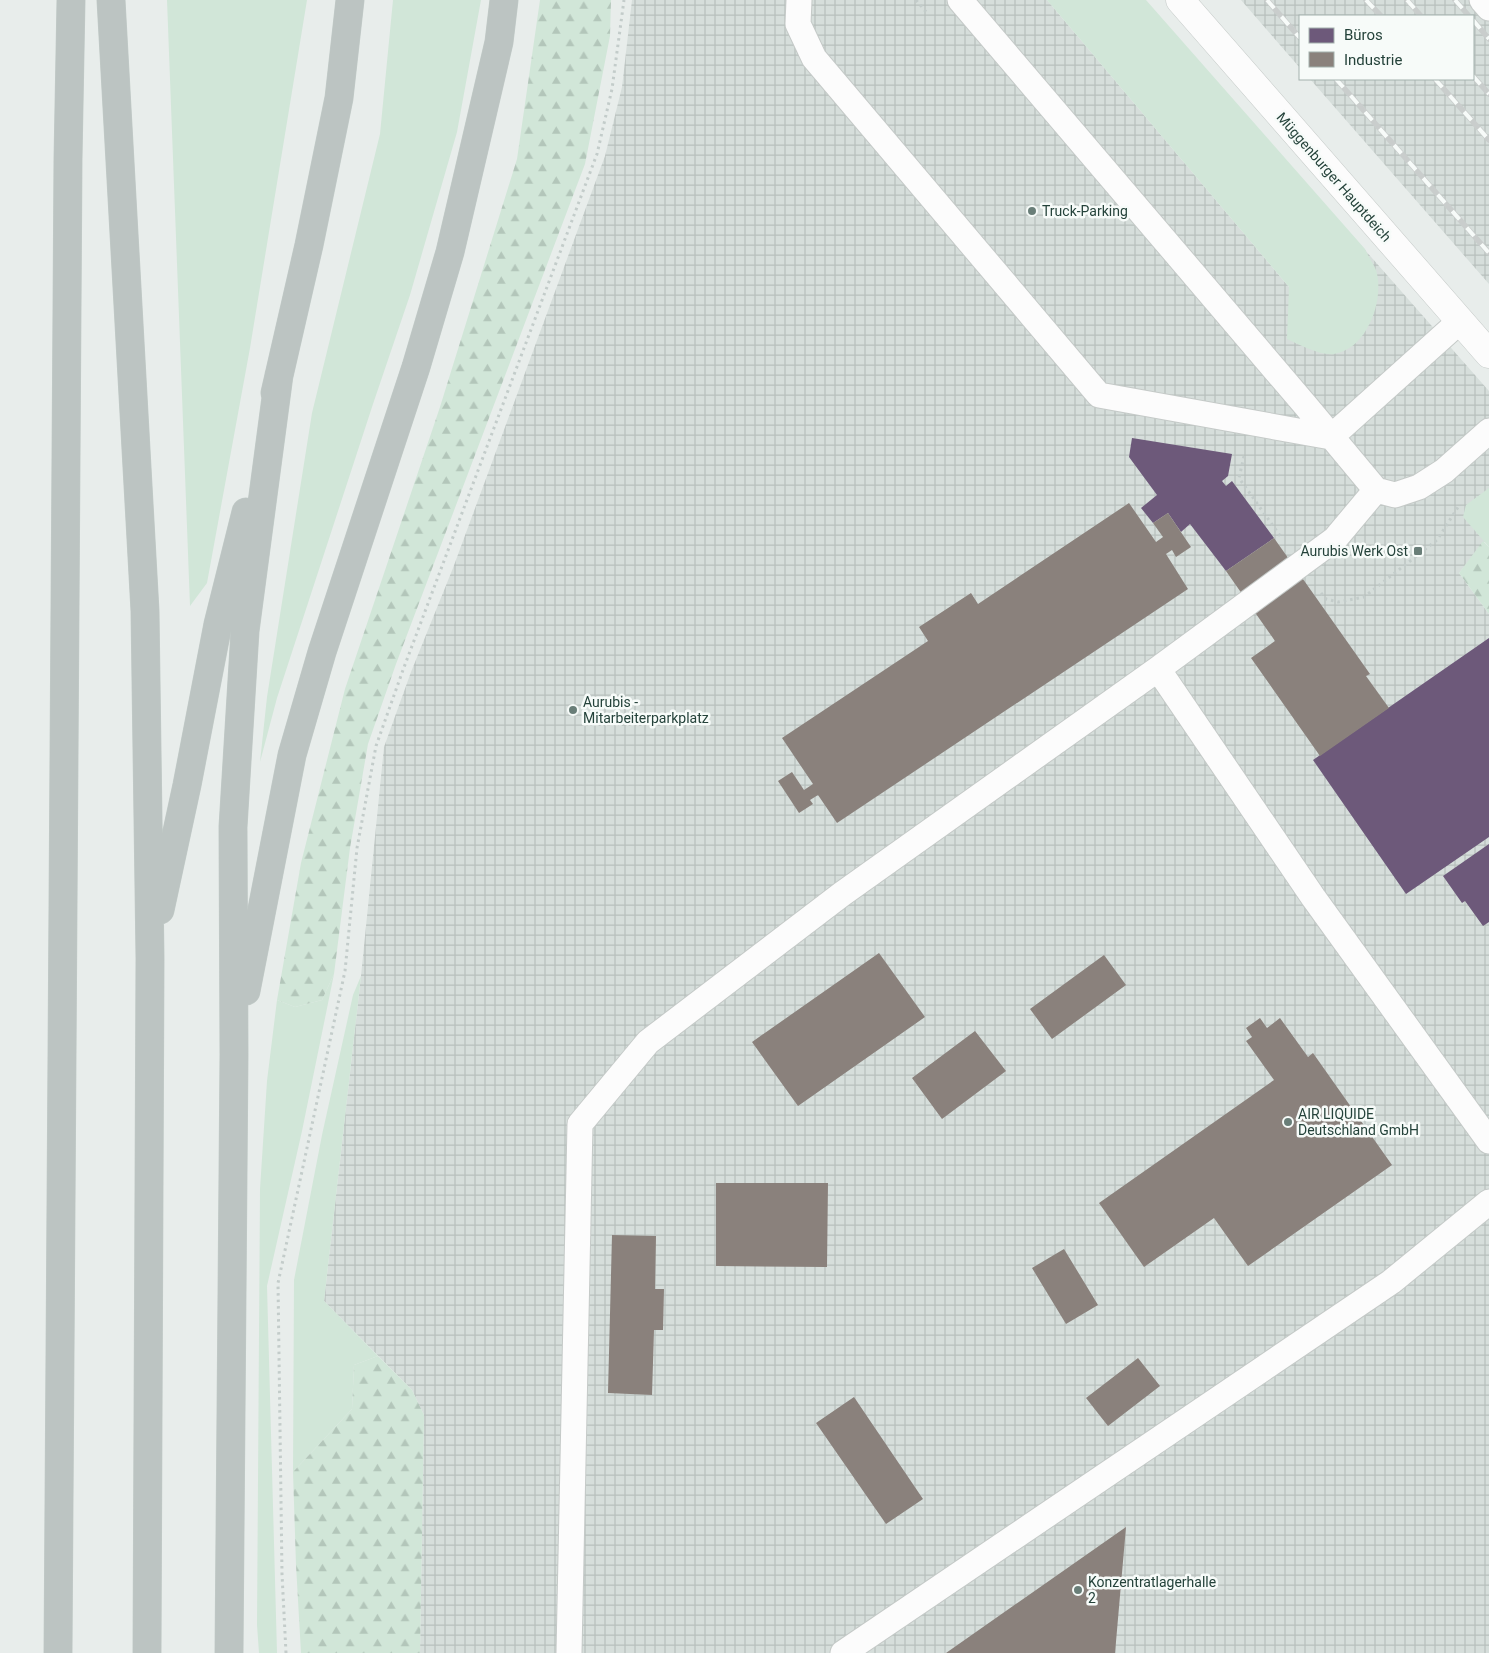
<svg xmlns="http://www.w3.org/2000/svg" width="1489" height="1653" font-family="Roboto,sans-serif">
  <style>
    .industrial { fill: url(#industrial-grid) }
    .green { fill: #d1e6d8 }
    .forest { fill: url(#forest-firs) }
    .offices { fill: #6d597a }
    .industry { fill: #8a817c }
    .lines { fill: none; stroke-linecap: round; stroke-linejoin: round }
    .service-casing { stroke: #c5cac8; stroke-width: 27 }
    .tertiary-casing { stroke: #c5cac8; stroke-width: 29 }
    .motorway-casing { stroke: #c3ccc9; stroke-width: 29 }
    .path { stroke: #c3ccca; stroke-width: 3; stroke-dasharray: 2.5 4; stroke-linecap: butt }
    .service { stroke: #fcfcfc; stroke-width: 25 }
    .tertiary { stroke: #fcfcfc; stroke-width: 28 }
    .motorway { stroke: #bcc4c2; stroke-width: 28 }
    .rail-casing { stroke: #c9cdcc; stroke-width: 5.5 }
    .rail { stroke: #f7fbf9; stroke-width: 4; stroke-dasharray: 11; stroke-linecap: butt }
    .poi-dot { fill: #697e78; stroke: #f7fbf9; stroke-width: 2 }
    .labels { text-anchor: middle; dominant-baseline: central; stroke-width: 5; stroke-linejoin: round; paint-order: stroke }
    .street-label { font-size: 14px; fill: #24423a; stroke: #f7fbf9 }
    .poi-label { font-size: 14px; fill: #24423a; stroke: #f7fbf9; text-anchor: start }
  </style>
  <defs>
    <pattern id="industrial-grid" width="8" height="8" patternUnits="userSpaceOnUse" patternTransform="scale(1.25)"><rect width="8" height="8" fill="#d6dedb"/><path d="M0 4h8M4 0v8" fill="none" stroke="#b8c0bd"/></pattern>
    <pattern id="forest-firs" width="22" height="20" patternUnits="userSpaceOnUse" patternTransform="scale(1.25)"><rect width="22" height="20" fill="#d1e6d8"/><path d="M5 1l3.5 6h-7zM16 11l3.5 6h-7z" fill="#b3c6ba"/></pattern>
  </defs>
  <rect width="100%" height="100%" fill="#e8edeb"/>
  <!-- industrial -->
  <path class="industrial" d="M632,0H1047L1289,287L1350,233L1489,391V536L1459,573L1489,614V1653H420L424,1415L412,1390L324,1301L361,976L384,747L411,672L453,568L605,156L622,87Z
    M1241,0H1489V284L1310,79H1473V16H1300V68Z"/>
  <!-- green -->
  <path class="green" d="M167,0H307L250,348L207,583L190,606Z
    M393,0H481L457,132L410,295L373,404L277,698L260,762L267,697L312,413L380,134Z
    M1047,0H1146L1365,249C1368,256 1373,263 1376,270C1385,298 1368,349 1334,354C1321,356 1300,345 1287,339L1289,287Z
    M1489,488V547L1463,517L1466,505Z
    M334,974L302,1131L267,1286L277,1653H259L257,1625L260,1189L267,1081L277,1000L295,1007L322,1000Z
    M361,976L324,1301L378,1356L354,1365L352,1409L293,1472L294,1280L322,1135L353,995Z"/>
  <!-- forest -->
  <path class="forest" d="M540,0H611L610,36L585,164L396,664L368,744L350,848L334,974L322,1000L295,1007L277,1000L301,863L345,689L440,407L517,159Z
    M1483,541L1489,547V614L1459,573Z
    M378,1356L412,1390L424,1415L420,1653H301L296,1565L293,1472L352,1409L354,1365Z"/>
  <!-- offices -->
  <path class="offices" d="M1132,438L1232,454L1228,476L1222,481L1226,486L1232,481L1274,538L1226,571L1190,524L1181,532L1168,513L1153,523L1141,508L1157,495L1129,457Z
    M1489,638V837L1406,894L1313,760Z
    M1489,844V922L1483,926L1465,901L1462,903L1443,876Z"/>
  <!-- industry -->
  <path class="industry" d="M1129,503L1156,542L1163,537L1153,523L1168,513L1191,547L1176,557L1172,550L1166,554L1188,589L837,823L818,795L810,800L813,804L799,813L778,781L792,772L804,790L813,784L782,738L928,641L919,627L971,593L978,604Z
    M1274,538L1370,674L1366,676L1389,708L1320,756L1251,658L1275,641L1226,571Z
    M879,953L925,1017L798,1106L752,1042Z
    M1104,955L1126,985L1052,1039L1030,1009Z
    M1260,1018L1267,1028L1280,1018L1308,1057L1313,1053L1392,1165L1248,1266L1214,1218L1144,1267L1099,1203L1274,1080L1246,1041L1252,1037L1246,1028Z
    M975,1031L1006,1071L942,1119L912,1078Z
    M716,1183H828L827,1267L716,1266Z
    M612,1235L656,1236L655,1289H664L663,1330H654L652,1395L608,1393Z
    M1064,1249L1098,1305L1066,1324L1032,1268Z
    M1138,1358L1160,1386L1108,1426L1086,1398Z
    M854,1397L923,1499L886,1524L816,1423Z
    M1126,1527L1115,1653H946Z"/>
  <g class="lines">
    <defs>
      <path id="service" d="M799,0L798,24L814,58L1099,395L1331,437
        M960,0L1306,406L1376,490L1395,495L1419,487L1444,471L1489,431
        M1482,0L1489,8
        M1331,437L1460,321
        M1158,669L1313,897L1489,1141
        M569,1653L580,1124L648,1042L842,894L1158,669L1335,539L1376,490
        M843,1653L1391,1282L1489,1202"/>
      <path id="tertiary" d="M1180,0L1489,354"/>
      <path id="motorway" d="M111,0L145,611L150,958L147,1653
        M275,393L309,245L339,98L350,0
        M160,910L187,785L218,624L246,512
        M246,991L292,755L322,652L416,367L450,252L499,42L504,0
        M58,1653L68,159L71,0
        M229,1653L234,1054L233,827L245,631L279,375"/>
    </defs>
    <!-- service casing -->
    <use href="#service" class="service-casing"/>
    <!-- tertiary casing -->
    <use href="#tertiary" class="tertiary-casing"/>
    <!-- motorway casing -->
    <use href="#motorway" class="motorway-casing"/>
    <!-- path -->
    <path class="path" d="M916,0L927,13
      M1244,456L1239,478L1281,537
      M1321,593L1326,599L1338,602L1364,597L1437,540L1460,504
      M286,1653L282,1574L278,1283L345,971L357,848L376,746L403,670L597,154L612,89L624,0"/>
    <!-- service -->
    <use href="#service" class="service"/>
    <!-- tertiary -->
    <use href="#tertiary" class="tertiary"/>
    <!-- motorway -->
    <use href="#motorway" class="motorway"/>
    <defs>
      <path id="rail" d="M1267,0L1300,38
        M1366,0L1381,16
        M1407,0L1421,16
        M1455,0L1469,16
        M1473,20L1489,39
        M1473,76L1489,94
        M1336,79L1489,253
        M1435,79L1489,140"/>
    </defs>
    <!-- rail casing -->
    <use href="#rail" class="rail-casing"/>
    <!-- rail -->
    <use href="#rail" class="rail"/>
  </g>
  <!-- markers -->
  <g class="poi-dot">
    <circle cx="1032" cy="211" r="5"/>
    <rect x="1413" y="546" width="10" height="10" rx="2.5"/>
    <circle cx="573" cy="710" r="5"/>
    <circle cx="1288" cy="1122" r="5"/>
    <circle cx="1078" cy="1590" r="5"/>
  </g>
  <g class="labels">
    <!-- street labels -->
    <g class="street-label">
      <text transform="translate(1334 177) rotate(49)">Müggenburger Hauptdeich</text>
    </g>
    <!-- poi labels -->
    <g class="poi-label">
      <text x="1042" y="211">Truck-Parking</text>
      <text x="1408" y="551" text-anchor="end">Aurubis Werk Ost</text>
      <text x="583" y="702">Aurubis -<tspan x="583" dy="16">Mitarbeiterparkplatz</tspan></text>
      <text x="1298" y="1114">AIR LIQUIDE<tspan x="1298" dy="16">Deutschland GmbH</tspan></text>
      <text x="1088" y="1582">Konzentratlagerhalle<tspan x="1088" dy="16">2</tspan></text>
    </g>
  </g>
  <!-- legend -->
  <rect x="1299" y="15" width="175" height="65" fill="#f7fbf9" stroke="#a3b1ad"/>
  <rect x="1309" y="28" width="25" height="15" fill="#6d597a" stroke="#a3b1ad"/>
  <text x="1344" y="40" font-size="15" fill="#24423a">Büros</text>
  <rect x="1309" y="52" width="25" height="15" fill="#8a817c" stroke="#a3b1ad"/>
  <text x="1344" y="65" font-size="15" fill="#24423a">Industrie</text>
</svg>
